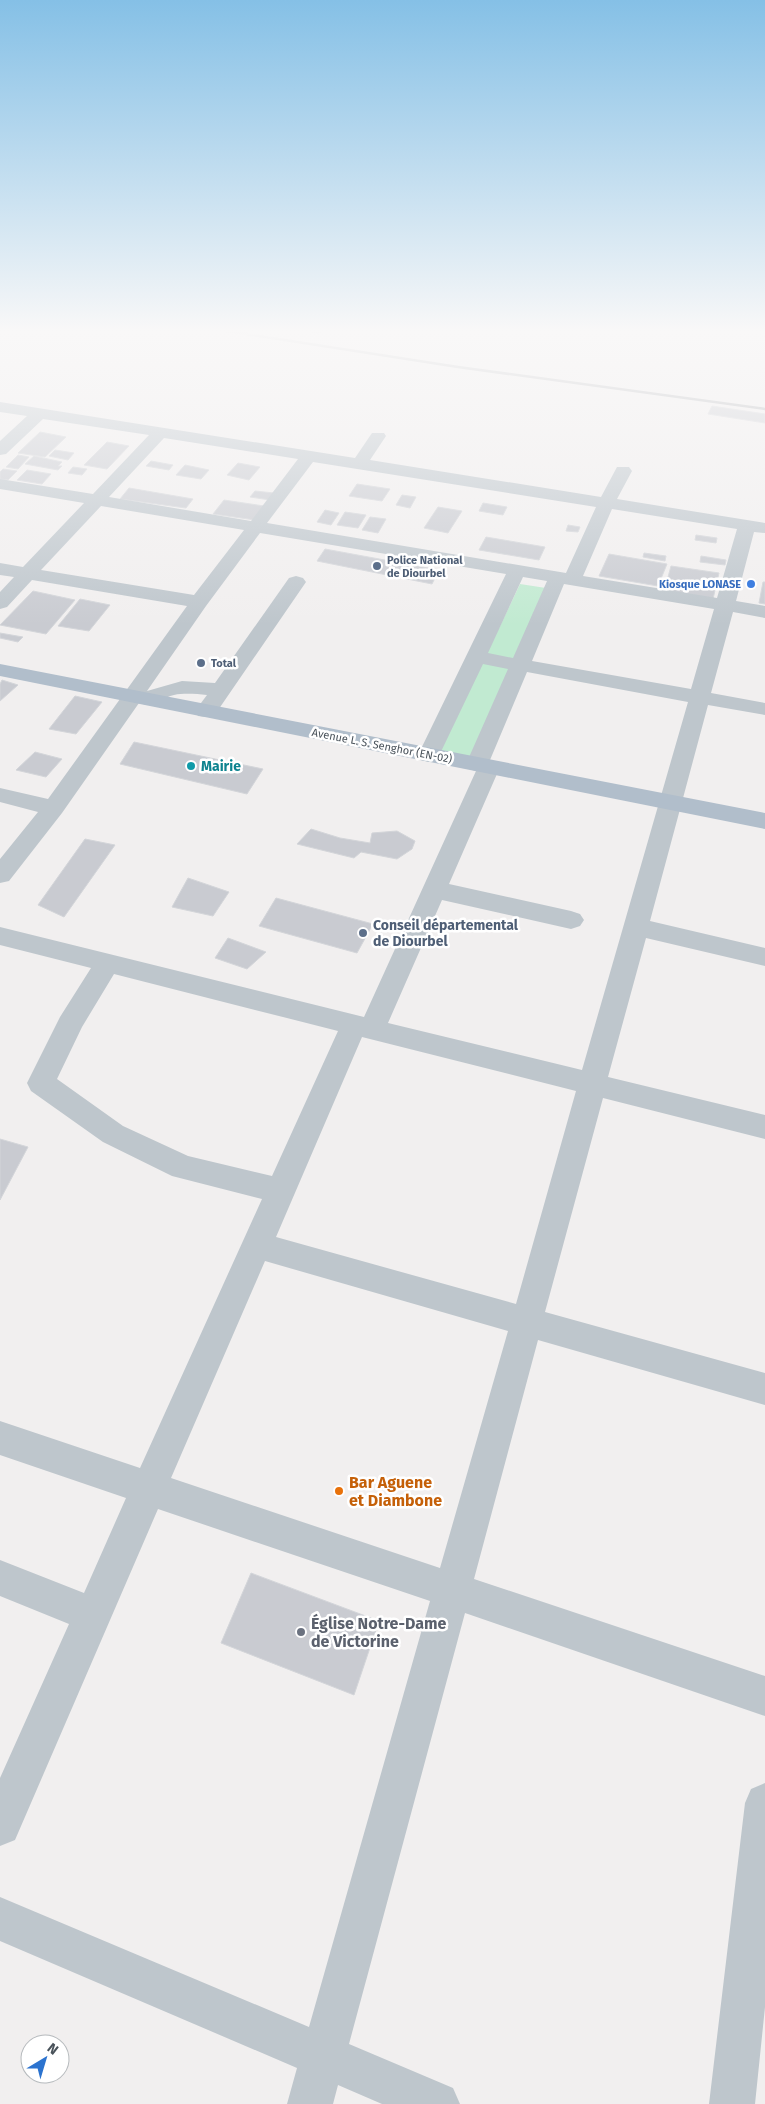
<svg xmlns="http://www.w3.org/2000/svg" width="765" height="2104" font-family="'Fira Sans',sans-serif">
  <style>
    .green { fill: #c1ead1 }
    .building { fill: #c9cbd1; stroke: #d3d5d9 }
    .lines { fill: none; stroke-linecap: round; stroke-linejoin: round }
    .minor { fill: #bec6cc; fill-rule: evenodd }
    .major { fill: #b1becb; fill-rule: evenodd }
    .rail { stroke: #b1b4b8; stroke-width: 2.5 }
    .service-dot { fill: #5c6f8a; stroke: #fff; stroke-width: 2 }
    .shop-dot { fill: #3f7fe0; stroke: #fff; stroke-width: 2 }
    .culture-dot { fill: #0f9aa8; stroke: #fff; stroke-width: 2 }
    .food-dot { fill: #e8710a; stroke: #fff; stroke-width: 2 }
    .worship-dot { fill: #6b7280; stroke: #fff; stroke-width: 2 }
    .labels { text-anchor: middle; dominant-baseline: central; stroke-width: 5; stroke-linejoin: round; paint-order: stroke }
    .far-service-label { font-size: 11px; font-weight: bold; fill: #4e5e75; stroke: #fff; text-anchor: start }
    .far-shop-label { font-size: 11px; font-weight: bold; fill: #366cbe; stroke: #fff; text-anchor: end }
    .far-street-label { font-size: 11px; fill: #49525a; stroke: #fff }
    .culture-label { font-size: 14px; font-weight: bold; fill: #0d838f; stroke: #fff; text-anchor: start }
    .service-label { font-size: 14px; font-weight: bold; fill: #4e5e75; stroke: #fff; text-anchor: start }
    .near-food-label { font-size: 16px; font-weight: bold; fill: #c56008; stroke: #fff; text-anchor: start }
    .near-worship-label { font-size: 16px; font-weight: bold; fill: #5b616d; stroke: #fff; text-anchor: start }
  </style>
  <rect width="100%" height="100%" fill="#f1efef"/>
  <!-- green -->
  <path class="green" d="M520,584L546,588L470,758L440,752Z"/>
  <!-- building -->
  <path class="building" d="M712,406L765,414V423L708,414Z
    M40,432L66,437L45,457L18,453Z
    M107,442L129,446L107,469L84,465Z
    M55,450L74,453L68,460L49,456Z
    M18,455L29,457L18,469L6,467Z
    M34,456L62,462L58,466H62L58,470L25,464Z
    M151,461L173,465L169,470L146,466Z
    M238,463L260,467L249,480L227,475Z
    M185,465L209,470L201,479L176,475Z
    M73,467L87,469L82,475L68,473Z
    M3,469L17,471L8,480L0,479V472Z
    M27,470L51,474L42,484L17,480Z
    M357,484L390,489L382,501L349,496Z
    M129,488L193,499L186,508L120,499Z
    M255,491L274,493L270,500L250,497Z
    M402,495L416,497L410,508L396,505Z
    M224,500L264,506L255,520L213,514Z
    M483,503L507,507L503,515L479,511Z
    M438,507L462,511L448,533L424,528Z
    M325,510L339,513L331,525L317,522Z
    M345,512L366,515L358,528L337,525Z
    M370,517L386,519L378,533L362,530Z
    M568,525L580,527L578,532L566,531Z
    M696,535L717,538L716,543L695,540Z
    M486,537L545,547L539,560L479,550Z
    M325,549L439,570L432,584L317,561Z
    M644,553L666,556L665,561L643,557Z
    M609,554L667,564L658,586L599,576Z
    M701,556L726,560L725,565L700,562Z
    M671,566L719,573L713,599L664,592Z
    M763,582H765V604L759,603Z
    M33,591L75,600L46,634L0,625Z
    M80,599L110,605L89,631L58,626Z
    M0,633L23,637L18,642L0,638Z
    M2,680L18,685L0,701V684Z
    M75,696L102,702L76,734L49,729Z
    M134,742L263,769L247,794L120,764Z
    M35,752L62,759L46,777L16,770Z
    M311,829L340,838L370,843L372,833L397,831L415,841L412,849L397,859L361,852L354,858L297,844Z
    M85,839L115,845L64,917L38,905Z
    M188,878L229,892L213,916L172,907Z
    M276,898L373,924L357,953L259,926Z
    M228,938L266,952L247,969L215,958Z
    M0,1139L28,1147L0,1200Z
    M251,1573L379,1621L354,1695L221,1643Z"/>
  <g class="lines">
    <!-- minor -->
    <path class="minor" d="M310,330H325L318,334L312,333Z
      M0,402L355,458L372,433H384L386,436L370,460L601,497L617,467H629L632,471L617,499L765,523V533L754,532L736,601L765,606V618L733,612L711,693L765,703V715L708,705L650,921L765,948V966L646,938L608,1077L765,1115V1139L603,1098L545,1312L765,1373V1405L538,1340L474,1579L765,1676V1716L465,1613L349,2044L453,2088L460,2104H382L338,2085L333,2104H287L297,2068L0,1941V1897L309,2027L430,1601L158,1509L15,1840L0,1846V1778L69,1624L0,1596V1560L84,1593L126,1498L0,1455V1421L140,1468L262,1199L172,1176L103,1142L31,1091L27,1083L60,1017L91,968L0,945V927L364,1017L476,771L469,769L466,764L508,669L483,664L437,760L429,762L421,760L418,755L506,574L260,533L206,606L147,691L182,681L215,683L289,578L296,576L303,578L306,582L214,716L206,717L198,716L195,711L207,695C196,694 184,693 174,695C161,698 152,708 139,703L62,813L9,881L0,883V859L38,812L0,802V788L48,799L187,606L32,580L7,607L0,609V592L14,577L0,575V563L23,567L84,503L0,489V479L93,494L149,435L43,419L6,454L0,455V441L27,416L0,412ZM164,438L298,459L251,521L109,497ZM313,462L596,507L566,573L267,523ZM101,506L244,530L194,595L41,570ZM612,509L737,529L717,598L583,576ZM523,577L547,581L513,658L488,653ZM564,584L714,609L691,689L532,661ZM527,672L688,702L582,1070L388,1023L442,900L571,929L580,926L584,920L580,914L571,911L449,884L500,767L497,762L490,760ZM114,974L338,1031L272,1176L188,1156L123,1126L57,1079L82,1027ZM362,1037L576,1091L516,1304L276,1237ZM265,1261L508,1331L440,1568L171,1478Z
      M765,1783V2007L755,2104H709L745,1803L751,1789Z"/>
    <!-- major -->
    <path class="major" d="M0,664L765,813V829L0,676Z"/>
    <!-- rail -->
    <path class="rail" d="M220,330L458,367L765,409"/>
  </g>
  <!-- sky -->
  <linearGradient id="sky" x2="0" y2="1"><stop stop-color="#85c0e6"/><stop offset="0.53" stop-color="#f9f8f8"/><stop offset="1" stop-color="#f9f8f8" stop-opacity="0"/></linearGradient>
  <rect width="765" height="625" fill="url(#sky)"/>
  <!-- markers -->
  <g class="service-dot">
    <circle cx="377" cy="566" r="5"/>
    <circle cx="201" cy="663" r="5"/>
    <circle cx="363" cy="933" r="5"/>
  </g>
  <circle class="shop-dot" cx="751" cy="584" r="5"/>
  <circle class="culture-dot" cx="191" cy="766" r="5"/>
  <circle class="food-dot" cx="339" cy="1491" r="5"/>
  <circle class="worship-dot" cx="301" cy="1632" r="5"/>
  <g class="labels">
    <!-- far-service labels -->
    <g class="far-service-label">
      <text x="387" y="560">Police National<tspan x="387" dy="13">de Diourbel</tspan></text>
      <text x="211" y="663">Total</text>
    </g>
    <!-- far-shop labels -->
    <g class="far-shop-label">
      <text x="741" y="584">Kiosque LONASE</text>
    </g>
    <!-- far-street labels -->
    <g class="far-street-label">
      <text transform="translate(382 746) rotate(11)">Avenue L. S. Senghor (EN-02)</text>
    </g>
    <!-- culture labels -->
    <g class="culture-label">
      <text x="201" y="766">Mairie</text>
    </g>
    <!-- service labels -->
    <g class="service-label">
      <text x="373" y="925">Conseil départemental<tspan x="373" dy="16">de Diourbel</tspan></text>
    </g>
    <!-- near-food labels -->
    <g class="near-food-label">
      <text x="349" y="1482">Bar Aguene<tspan x="349" dy="18">et Diambone</tspan></text>
    </g>
    <!-- near-worship labels -->
    <g class="near-worship-label">
      <text x="311" y="1623">Église Notre-Dame<tspan x="311" dy="18">de Victorine</tspan></text>
    </g>
  </g>
  <!-- north arrow -->
  <g transform="translate(45 2059) rotate(38)"><circle r="24" fill="#ffffff" stroke="#b6babd"/>
  <path d="M0-4L9 19L0 12L-9 19Z" fill="#2b73cf"/>
  <text y="-8" font-size="14" font-weight="bold" text-anchor="middle" fill="#49525a">N</text>
  </g>
</svg>
